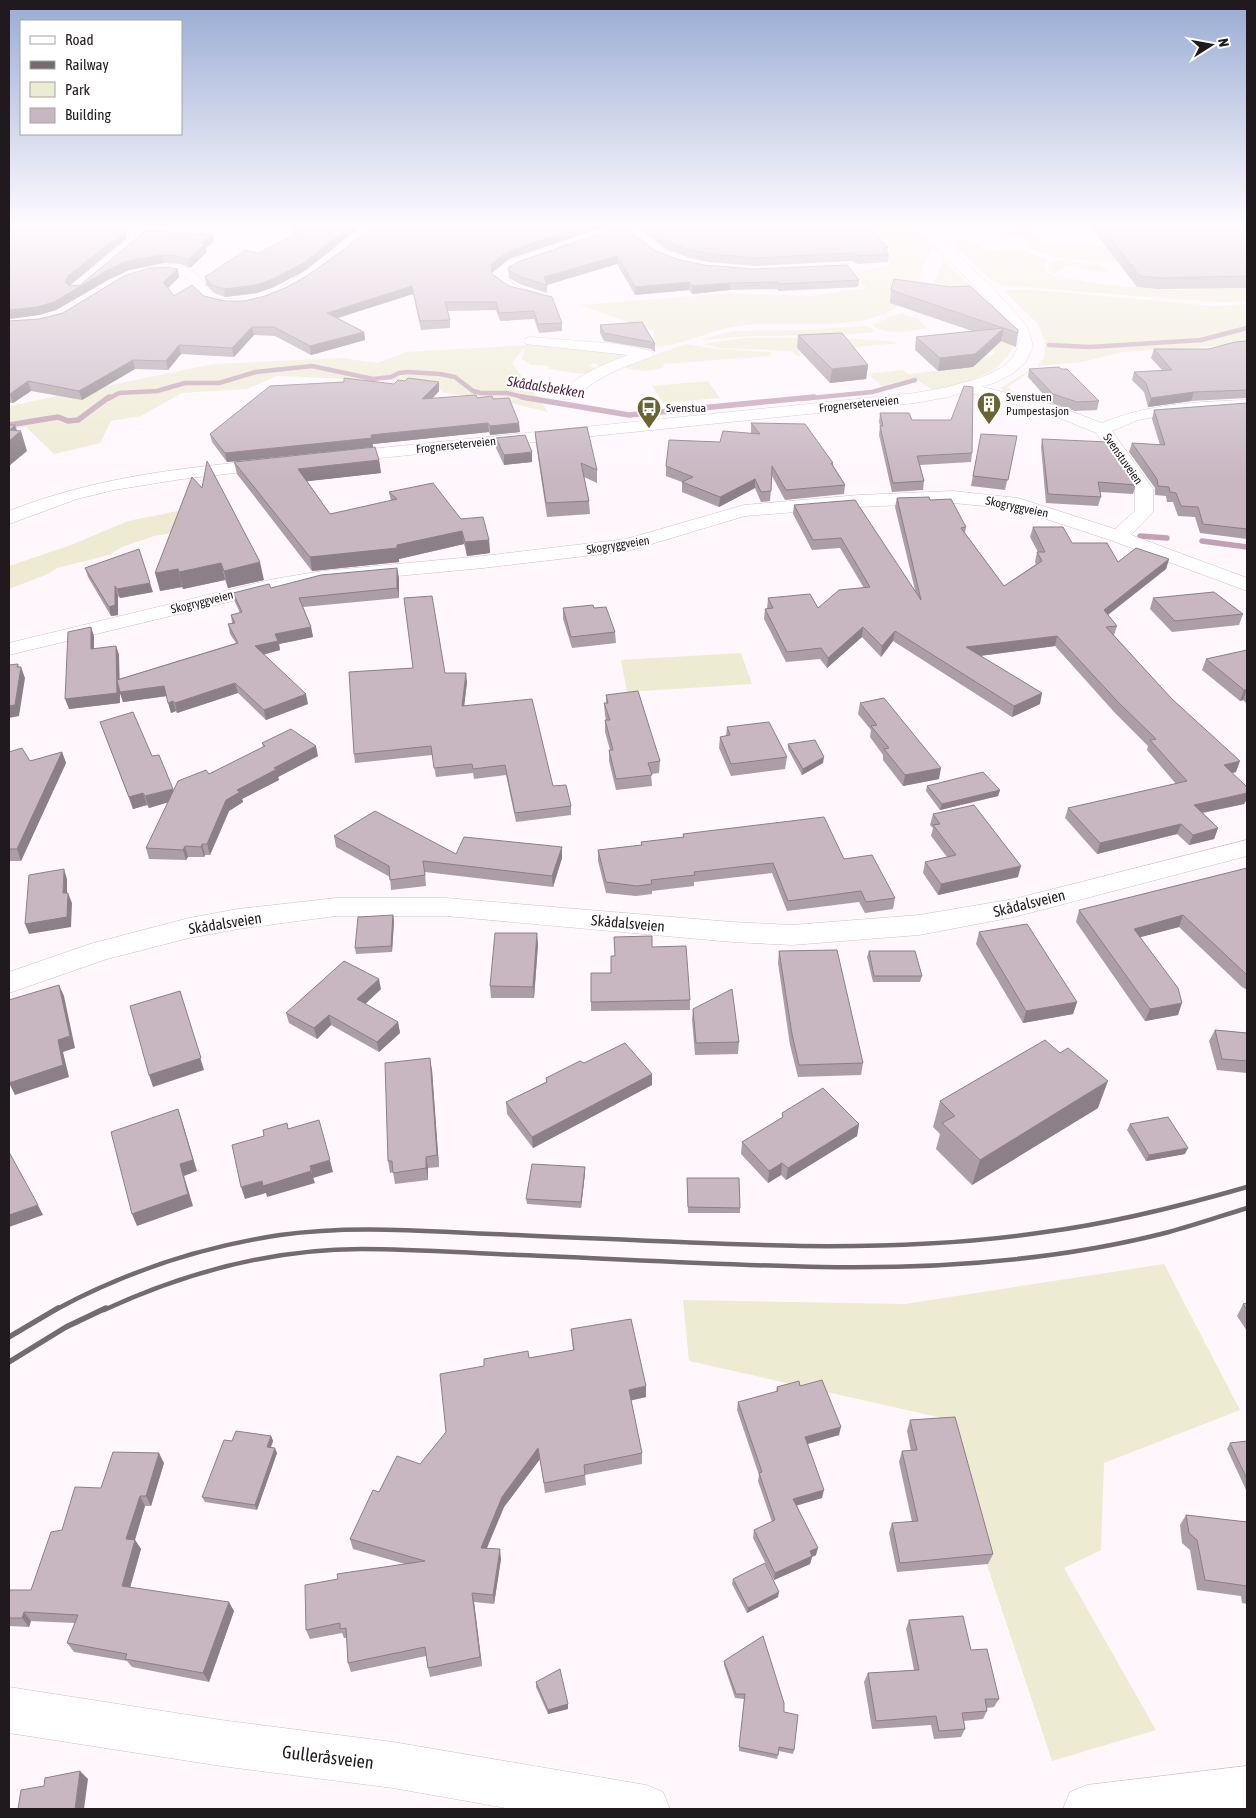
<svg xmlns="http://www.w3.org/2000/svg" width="1256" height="1818" font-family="'Asap Condensed',sans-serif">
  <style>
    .green { fill: #edebd2 }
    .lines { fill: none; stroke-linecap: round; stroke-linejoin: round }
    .stream-far1 { stroke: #c2a0b5; stroke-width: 4.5 }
    .stream { stroke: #c2a0b5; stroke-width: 5.5 }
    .minor-casing { stroke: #d0bec9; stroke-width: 1 }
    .tertiary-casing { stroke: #d0bec9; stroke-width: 1 }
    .secondary-casing { stroke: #d0bec9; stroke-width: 1 }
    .minor { fill: #fff; fill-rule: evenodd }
    .tertiary { fill: #fff; fill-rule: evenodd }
    .secondary { fill: #fff; fill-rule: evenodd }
    .rail-far1 { stroke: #736b70; stroke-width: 4.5 }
    .rail { stroke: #736b70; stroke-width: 5.5 }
    .wall { fill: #ac9da6 }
    .shaded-wall { fill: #8c7f87 }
    .building { fill: #c8b6c1; stroke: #8c7f87 }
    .labels { text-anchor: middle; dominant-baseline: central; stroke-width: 4; stroke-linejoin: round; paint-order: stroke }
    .far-poi-label { font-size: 12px; fill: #20191d; stroke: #fff; text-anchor: start }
    .far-street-label { font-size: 12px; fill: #20191d; stroke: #fff }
    .far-water-label { font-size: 14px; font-style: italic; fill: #4b1f3e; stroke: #fff }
    .street-label { font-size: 15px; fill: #20191d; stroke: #fff }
    .near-street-label { font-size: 18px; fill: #20191d; stroke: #fff }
  </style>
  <rect width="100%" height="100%" fill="#fff7fc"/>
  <!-- green -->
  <path class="green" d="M879,225H909L932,248C929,254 926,259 924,265C921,274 921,283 915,290C879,340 790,318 738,326C711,330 678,347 653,347V331L580,305L728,293L810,296L866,288L856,272L889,266L890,246H792L712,238L880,227Z
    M1014,225H1028L1036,238L1056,245L1146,246L1142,261C1102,263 1063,262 1025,247L1030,245L1019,235H1005L1003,233L1013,232Z
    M957,240H964L989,251L1018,249L1048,259L1046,262L1045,269L1051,275L1100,284L1171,290L1247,288V301L1224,302L1172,299L1002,285L991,280L951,243Z
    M1058,260L1099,265L1108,270L1103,273L1068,266L1054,274L1049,270V263Z
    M944,261L981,294L926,296Z
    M1009,290H1035L1214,306L1247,304V344L1123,352L1081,362L1037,366L1008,387C1015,398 1054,403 1067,403L1070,407L1065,409L1011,396L1000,388L1037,366L1044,358L1045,342L1038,324L1004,291Z
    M900,313H905L904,315L917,318L927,328C911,331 886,336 871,325Z
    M863,326L870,327L875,332L841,335L753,336L700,340L733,331L805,330Z
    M989,337L1014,344C1003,376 962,384 933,390L913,378L882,386L868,374L903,370L908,374L961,368L984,357L988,358L995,352L991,350L996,346Z
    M744,338H838L890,341L898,343L849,348H797L801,356H797L792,351L720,348L703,344Z
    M529,343L626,354L604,367L593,363L590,366L600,369C596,370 592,373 588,374C585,375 556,370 548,369L549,366L531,365L522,359L525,347L512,363L548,412L499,400L444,393L431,380H370L277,376L247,389L182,393L141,416L111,421L100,443L54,454L26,427L9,429V406L213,364L342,358L377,363L406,352L526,345Z
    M686,344L716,349L772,352L770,356L663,364L664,367C653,371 635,373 625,367L626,365Z
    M708,381L720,398L663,403L652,386Z
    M183,510L179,532L154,536L122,547L109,555L57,568L48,574L9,589V566L71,545L128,521Z
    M741,653L752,684L627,692L621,660Z
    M1164,1264L1240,1410L1104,1463L1101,1550L1064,1568L1156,1730L1052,1761L938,1417L689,1361L683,1300L905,1304Z"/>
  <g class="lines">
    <!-- stream-far1 -->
    <path class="stream-far1" d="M1049,345L1090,347L1201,340L1247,328
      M108,399L119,393L157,391L185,383H219L256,372L312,366L373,379L391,377L399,373L408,372L440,374L455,377L473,391L481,393H507L531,399
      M801,399L872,392L915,380"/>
    <!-- stream -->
    <path class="stream" d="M522,397L629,415L814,397
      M9,425L58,417L68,421L78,420L109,397
      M1140,536L1167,538
      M1202,541L1247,547"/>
    <defs>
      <path id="minor" d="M147,225H161L84,288L81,294L92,301L90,304C82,306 71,302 66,296L73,283Z
        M366,225H380L306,284L292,292H282L280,289Z
        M619,225L632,226L660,247L699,262L701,265L694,269L656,256L620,230Z
        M553,247L559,251L558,254L520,267L507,275C511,288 528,290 539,293L541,296L539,299C522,303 497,291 493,274C506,258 534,252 553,247Z
        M160,265C178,264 195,267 204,284C208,290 210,296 218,298C227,301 241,295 248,303C241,312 209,307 201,300C194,294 193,283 186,278C171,267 142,282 134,272L136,269Z
        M531,337L618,344L651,351L654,354L651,357C630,365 608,372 589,386C580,393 575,402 562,399L560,396C575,375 604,364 628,355L526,344L524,341L526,338Z
        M968,383L1057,406L1102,423C1151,403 1196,402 1247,400V410L1165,415L1138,420L1112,431L1153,489V512L1131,535L1247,578V591L1110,540L1016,509L953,503L859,507L745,516L628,551L483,568L322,583L274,591L9,655V643L274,579L322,571L483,556L626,539L744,505L859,495L953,491L1018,498L1115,529L1135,511V489L1096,433L1045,412L962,391L960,388L962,385Z
        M1247,840V856L1014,917L919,935L792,945L732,942L446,916H336L238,929L189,938L107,959L9,993V972L90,944L189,918L238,909L336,898H446L732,922L792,925L919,915L1014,899Z
        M1247,1766V1809H1063L1070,1792L1087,1785Z"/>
      <path id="tertiary" d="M9,1687L221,1720L393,1742L646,1785L663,1792L670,1809H512L393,1788L221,1766L9,1733Z"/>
      <path id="secondary" d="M911,225H925L990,285L1027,326L1033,346L1025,363L1012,374L994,383L948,397L915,403L341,462L335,461L332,457L335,453L341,452L915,393L948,387L983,377L1001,368L1013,358L1018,346L1015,330L980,291Z
        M273,459L279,460L282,464L279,468L182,479L114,490L77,499L9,524V511C95,477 181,468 273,459Z"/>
    </defs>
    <!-- minor casing -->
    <use href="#minor" class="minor-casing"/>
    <!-- tertiary casing -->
    <use href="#tertiary" class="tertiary-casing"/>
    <!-- secondary casing -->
    <use href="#secondary" class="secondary-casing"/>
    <!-- minor -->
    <use href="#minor" class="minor"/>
    <!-- tertiary -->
    <use href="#tertiary" class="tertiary"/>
    <!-- secondary -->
    <use href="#secondary" class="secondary"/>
    <!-- rail-far1 -->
    <path class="rail-far1" d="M55,1310C125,1272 201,1247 280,1235C350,1225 422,1231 492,1234C596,1238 699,1244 802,1246C884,1247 965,1244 1045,1232C1114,1223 1181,1206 1247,1187
      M104,1310C184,1273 273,1249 362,1249C415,1249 467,1253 519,1255C620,1259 721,1265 822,1267C938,1269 1057,1261 1169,1232C1195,1225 1221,1216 1247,1208"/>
    <!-- rail -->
    <path class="rail" d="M9,1337L58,1308
      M9,1362L66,1327L106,1308"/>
  </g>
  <!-- wall -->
  <path class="wall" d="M9,225H118V230L127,238L69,286L80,285L213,234L214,242L206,248L207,252L190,268L180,264L164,263L129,270L108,280L56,310L39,315L9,319Z
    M297,225H362L306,270L274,287L257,293L225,297L214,293L206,285L205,277L258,253L295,234L293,228Z
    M374,225H610L509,259L492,272V274L562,323V331L539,333L534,319L500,321L496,310L447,311L450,320V328L421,330L413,294L338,318L364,332L365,340L311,355L275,336L254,335L234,357L181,354L168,370L135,369L82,400L31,391L13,403H9V321L39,319L63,313L179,277L168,288L174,296H204L225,301H245L265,296L285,288L305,277L339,253Z
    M637,225H865L888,247L887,252L889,254L888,262L858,264L852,261L757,266L709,262L687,257L666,249L637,227Z
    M1089,225H1247V288L1158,289L1137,287Z
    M656,251L680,260L704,265L859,280L858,287L779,291L777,289L730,290L692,294L689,290L635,295L617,264L547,285V293L522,285L509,278L508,268Z
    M891,290L1018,333L1016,347L1001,341L973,367L938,371L915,350L916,337L972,331L890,303Z
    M642,322L655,344V352L651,349L604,341L600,333V325Z
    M798,335L868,365L866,379L830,383L797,348Z
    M1247,341V398L1191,401L1148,407L1144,392L1132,380L1134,372L1162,370L1151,358L1154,349H1209Z
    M1029,369L1099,401L1097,410L1075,411L1051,403L1028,377Z
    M405,381L439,382V391L432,399L477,398L493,399L520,432L490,435L489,432L373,444V447L227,462L212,442L210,434Z
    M1247,403V539L1200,533L1195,517L1178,516L1173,502H1167L1166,496L1155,495V488L1129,452L1132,443L1160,445L1152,419L1154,410Z
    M880,413L912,420L972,453L971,462L920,465L924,481L923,490L892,492L879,435L880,426L879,422Z
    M751,423L833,463V465L845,485L844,494L785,500L772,476L770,501L761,502L755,488L719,507L682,492V482L666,476V466L720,442L751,433Z
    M535,432L597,470V483L584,477L589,501L590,514L547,517L536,444Z
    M981,434L1017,436L1005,490L971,486Z
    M496,438L532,462L504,465L496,448Z
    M1042,439L1136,485L1133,494L1100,492L1101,497L1098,506L1046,503L1041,447Z
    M379,460L381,473L307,481L330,514L391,501L389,492L461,519L489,540L490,553L467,556L464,544L399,559V562L312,571L237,474L234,462Z
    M192,477L264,580L228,588L225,580L183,589L182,587L160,591Z
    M897,498L930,500L966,527L965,533L1004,586L1036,564L1035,562L1037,552H1038L1030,537L1033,527L1118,562L1169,559L1166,569L1108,615L1117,626L1114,635L1236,772L1232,773L1245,802L1244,804L1203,813L1218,828L1214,839L1189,845L1177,834L1097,854L1065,818L1068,808L1176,784L1147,750L1148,746L1115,713L1055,646L979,656L1040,704L1012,717L893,641L881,657L862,637L827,668L820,659L786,662L764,619L765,609H767L768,598L818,608L864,588L840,548L812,550L793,514L794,505L915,590L895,507Z
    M85,568L153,592L120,598L118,596V615L111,616L88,577Z
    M399,578V598L303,607L311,627L313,637L279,644L280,650L263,655L308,704L266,720L238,693L177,713L176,711L171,713L167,696L123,702L120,693V703L69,709L94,636V649L116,646L119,655V679L236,643L230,634L228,624L232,623L231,615L240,613L235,602L233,593L271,588Z
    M1153,598L1243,614L1239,625L1172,632L1150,609Z
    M563,608H594L615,632L616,643L572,648L563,619Z
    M1247,650V704L1243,700L1240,701L1202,670L1206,659Z
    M445,673L467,682L464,706L553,786L571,806V815L516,822L506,775L474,779L473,773L436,777L432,755L355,763L354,754Z
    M606,695L660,761L659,773L651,774L652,786L616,790L609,761V750H610L605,732V720H606L605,715L604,703H606Z
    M860,703L939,779L903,786L883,760V755L870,737L871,730L858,714Z
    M100,722L152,756L173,791L209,774L263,747L262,743L318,756L278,777L279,780L242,799L243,802L229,811L210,855H205L204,857H188L186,860L149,859L146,848L168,802L149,808L147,805L133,809Z
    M727,727L787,757L785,769L731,776L719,748L720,737L726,736Z
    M788,744L823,763L802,775L788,749Z
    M9,752L30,761L62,752L66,763L21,861H9Z
    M927,786L1000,790L998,796L940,810L926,791Z
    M933,814L1018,877L938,895L923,873L925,862L947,857L931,836L933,828L930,825Z
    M683,834L844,859L895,898L893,909L865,913L859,902L787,911L772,873L694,882V886L652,891V894L636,896L606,893L598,861V850L641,845V842L683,837Z
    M334,836L456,854L562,847V858L553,887L425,872L426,886L391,890L390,877L336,847Z
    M1247,868V990L1242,987L1179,927L1140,937L1178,1015L1145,1021L1076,922L1079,910Z
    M393,915L394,921L392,952L356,954L355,948Z
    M979,932L1077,1002L1073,1014L1023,1023L976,944Z
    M538,944L534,998H491L490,986Z
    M652,947L690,1000V1010L591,1011V973H611L615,956Z
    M779,951L863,1063L861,1075L798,1077L790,1045L778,963Z
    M869,951L922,976L920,982H873L867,957Z
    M381,989L365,1004L398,1022L400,1033L379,1052L331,1025L317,1039L289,1023L286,1013Z
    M693,1009L739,1042L738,1054L695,1055L692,1020Z
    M1215,1030L1247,1033V1073L1217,1070L1209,1041Z
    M1060,1053L1098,1108L972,1185L936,1149L940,1134L933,1127L940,1101Z
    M584,1063L652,1085L533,1148L507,1114L506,1102L546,1082V1078Z
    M432,1070L439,1167L428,1168V1180L395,1184L393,1172L390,1173L388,1161Z
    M782,1113L859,1124L857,1136L786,1180L781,1175L768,1183L741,1154L742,1142L782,1118Z
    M1130,1124L1185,1154L1146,1161L1127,1130Z
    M585,1167V1173L581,1208L527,1204L526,1199Z
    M687,1178L740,1208V1213H688Z
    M1247,1303V1331L1237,1316L1243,1304Z
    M571,1329L646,1397L631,1400L642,1453V1464L585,1475L586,1485L545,1493L540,1459L504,1507L487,1548L501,1559L494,1604L474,1602L482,1666L430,1677L428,1668L426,1656L351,1672L348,1663L347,1638H344L342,1633L310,1639L306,1630L338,1579L405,1564L353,1549L350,1539L379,1492L420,1464L529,1358L573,1351Z
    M800,1386L839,1435L808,1444L822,1498L797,1505L816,1555L812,1557L810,1564L774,1580L753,1538L754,1530L772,1522L758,1481L759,1475L737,1410L738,1402L776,1392L777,1387Z
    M910,1420L993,1554L988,1564L897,1572L889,1533L892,1523L912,1522L899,1462L902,1451H911L907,1431Z
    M271,1436L273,1441L271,1447L277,1453L257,1510L205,1502L202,1497L232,1441Z
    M1247,1441V1492L1227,1449L1230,1443Z
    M164,1463L151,1506H145L135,1540L141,1549L130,1587L234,1611L209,1682L132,1667L127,1661L74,1652L67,1643L75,1623L31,1621L29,1627L9,1626V1590H31L62,1530L101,1488Z
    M1186,1515L1247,1522V1604L1242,1603L1241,1596L1197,1590L1190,1550L1182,1543L1180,1525Z
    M733,1579L778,1597L747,1613L732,1584Z
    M909,1620L971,1650L999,1699L994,1707L987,1708V1711L983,1719L964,1721L965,1729L961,1737L934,1739L931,1725L872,1729L864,1682L868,1673L914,1670L906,1629Z
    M724,1661L784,1712L794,1750L793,1754L779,1751L777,1759L739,1751L744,1699L735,1698L724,1665Z
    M536,1682L568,1704V1709L548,1714L536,1687Z"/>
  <!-- shaded-wall -->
  <path class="shaded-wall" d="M116,225H118L117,237L126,230L127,238L70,285L67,290L65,282L68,276L115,230Z
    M352,225H362L306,270L274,287L257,293L225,297L224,289Z
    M587,225H610L509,259L492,273L491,264L509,251Z
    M213,234L214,242L206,248L207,252L190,268L188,260L201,243Z
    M162,255L164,263L129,270L108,280L56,310L39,315L9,319V310L54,302L106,271L127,261Z
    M617,256V264L546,285L544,277Z
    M178,269L179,277L165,291L163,282Z
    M689,282V290L635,295V287Z
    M730,283V290L692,294V286Z
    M412,286L413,294L328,321L327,313Z
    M252,327L254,335L234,357L232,348Z
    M1004,328L1001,341L973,367L938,371L940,358Z
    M364,332L365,340L311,355L310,346Z
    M179,345L181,354L168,370L166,361Z
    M133,360L135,369L82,400L79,391Z
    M868,365L866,379L830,383L832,369Z
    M28,381L31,391L13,403L10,394Z
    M439,382V391L423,408L422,399Z
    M1194,392L1191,401L1148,407L1151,398Z
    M488,423L489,432L373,444V447L227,462L225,453L371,435Z
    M519,423L520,432L490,435V426Z
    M15,425L18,433L21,431L27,451L9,466V441L10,430Z
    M532,452V462L504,465V455Z
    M379,460L381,473L301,482L298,469Z
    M755,479V488L719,507L720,497Z
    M462,531L464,544L399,559V562L312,571L310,557L397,545Z
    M489,540L490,553L467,556L465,542Z
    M1169,559L1166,569L1101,620L1104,610Z
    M260,562L264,580L228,588L224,571Z
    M221,563L225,580L183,589L179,572Z
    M397,568L399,578V598L397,588Z
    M178,569L182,587L160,591L155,573Z
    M150,583L153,592L120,598L117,589Z
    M115,586L118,596V615L111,616L109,607Z
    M91,627L94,636V659L91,649Z
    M311,627L313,637L279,644L280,650L257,656L255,646L275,634Z
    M863,627L862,637L827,668L828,658Z
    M895,631L893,641L881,657L882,646Z
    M1057,636L1055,646L964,658L966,647Z
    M116,646L119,655L120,692L164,686L167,696L123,702L120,693V703L69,709L65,699Z
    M18,664L20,671L21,667L25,678L19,716L9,718V706Z
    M466,673L467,682L463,716L462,706Z
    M235,683L238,693L177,713L175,703Z
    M1247,689L1243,700L1240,701L1244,690Z
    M1042,693L1040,704L1012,717L1014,706Z
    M306,694L308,704L266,720L264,710Z
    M173,701L176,711L171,713L168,703Z
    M316,746L318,756L278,777L279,780L242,799L243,802L229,811L210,855L207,844L226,800L237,790L274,768Z
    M62,752L66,763L21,861L17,849Z
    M824,757L823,763L802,775L803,769Z
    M1240,761L1236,772L1220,776L1224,765Z
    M941,768L939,779L903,786L905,775Z
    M173,789L176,800L149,808L145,796Z
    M1000,790L998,796L940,810L942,804Z
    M1247,792V801L1245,802L1244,804L1190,815L1194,805Z
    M143,793L147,805L133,809L129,797Z
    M1181,824L1177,834L1097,854L1100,843Z
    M1218,828L1214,839L1189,845L1193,835Z
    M202,844L205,855L204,857L201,847Z
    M185,846L188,857L186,860L183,850Z
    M562,847V858L553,887L552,876Z
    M1021,866L1018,877L938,895L941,884Z
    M64,869L67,879V903L63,893Z
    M68,893L72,903L71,927L29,934L25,924Z
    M393,915L394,921L392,952L391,946Z
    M1183,915L1179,927L1130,940L1134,929Z
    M537,933L538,944L534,998L533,987Z
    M379,979L381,989L359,1010L357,999Z
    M59,985L64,996L75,1048L63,1052L69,1077L15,1095L9,1083L58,1040Z
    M180,991L204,1070L153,1087L149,1075Z
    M1077,1002L1073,1014L1023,1023L1026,1011Z
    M1182,1003L1178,1015L1145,1021L1150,1009Z
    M329,1015L331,1025L317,1039L314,1028Z
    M398,1022L400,1033L379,1052L377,1042Z
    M430,1058L432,1070L439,1167L437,1155Z
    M652,1074V1085L533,1148L532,1137Z
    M1108,1081L1098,1108L972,1185L980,1160Z
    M178,1109L182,1121L197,1171L184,1176L193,1206L137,1226L132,1214L180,1164Z
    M859,1124L857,1136L786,1180L788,1168Z
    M1188,1148L1185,1154L1146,1161L1149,1155Z
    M426,1157L428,1168V1180L426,1168Z
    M330,1160L333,1172L313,1178L310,1166Z
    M782,1163L781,1175L768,1183L769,1171Z
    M585,1167V1173L581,1208V1202Z
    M311,1171L315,1183L267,1197L266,1193L245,1199L241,1187L262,1181Z
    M38,1205L43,1215L9,1227V1215Z
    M646,1386V1397L629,1401V1390Z
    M841,1427L839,1435L803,1445L805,1437Z
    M271,1436L273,1441L269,1452L267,1447Z
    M275,1448L277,1453L257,1510L255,1505Z
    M538,1448L540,1459L504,1507L483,1557L481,1548L502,1497Z
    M159,1453L164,1463L151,1506L146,1496Z
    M824,1490L822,1498L792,1507L793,1499Z
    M140,1496L145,1506L132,1549L126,1539Z
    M135,1540L141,1549L128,1595L122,1586Z
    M818,1548L816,1555L812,1557L810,1564L774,1580L775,1573L810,1551Z
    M500,1549L501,1559L494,1604L493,1595Z
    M779,1592L778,1597L747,1613L748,1608Z
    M472,1593L474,1602L482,1666L480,1657Z
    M229,1602L234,1611L209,1682L203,1673Z
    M24,1612L31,1621L29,1627L22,1618Z
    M568,1704V1709L548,1714V1710Z
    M80,1771L88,1779L84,1809H75Z"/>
  <!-- building -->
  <path class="building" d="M9,225H116L115,230H126L68,276L65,282L69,286L80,285L145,231L213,234L201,243L205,244L188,260L178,256L162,255L127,261L106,271L54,302L37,307L9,310Z
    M297,225H352L305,262L273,279L256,285L224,289L212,285L205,277L245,250L258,253L300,232L293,228Z
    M374,225H587L509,251L491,264L492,274L509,286L552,297L562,323L538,324L534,311L499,313L496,302H445L450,320L420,321L412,286L327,313L364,332L310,346L274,327H252L232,348L179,345L166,361L133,360L79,391L28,381L10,394L9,393V321L39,319L63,313L124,276L149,268L167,267L178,269L163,282L174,296L192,285L204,296L225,301H245L265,296L285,288L305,277L339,253Z
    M645,225H864L888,247L883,248L889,254L859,256L853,253L758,258L709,254L687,249L666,241Z
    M1100,225H1247V276L1161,278L1140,276Z
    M623,226L656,251L680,260L704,265L754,269L847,265L859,280L779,284L778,282L730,283L692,286L689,282L635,287L617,256L544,277L547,285L521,277L508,270V268L520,261Z
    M894,279L950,287L970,286L1018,330V333L1004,328L975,354L940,358L916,337L1003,328L891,290Z
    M642,322L655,344L651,342L604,333L600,325Z
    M842,333L868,365L832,369L798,335Z
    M1247,341V390L1194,392L1151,398L1146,383L1134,372L1172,370L1154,349H1209L1235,342Z
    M1059,367L1061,369H1067L1099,401L1077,402L1053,394L1029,369Z
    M344,378L394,384L398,380L405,381L408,378L439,382L422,399L476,395L477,398L492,396L493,399L509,398L519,423L490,426L488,423L371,435L372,438L225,453L210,434L270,386L344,382Z
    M964,386L973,387L972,453L917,456L924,481L893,483L880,426H883L880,413H909L912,420H951Z
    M1247,403V529L1203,524L1198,507L1181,506L1176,493L1170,492L1169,487L1158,486L1157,479L1132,443L1165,445L1154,410Z
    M751,423L805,424L833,463H831L845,485L786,490L772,466L771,491L761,492L755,479L720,497L682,482L693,477L666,466L669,440L720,442L723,431L760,434Z
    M9,425H15L10,430L21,431L9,441Z
    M587,427L597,470L581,463L589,501L546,503L535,432Z
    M981,434L1017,436L1008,480L973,476Z
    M525,435L532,452L504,455L496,438Z
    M1042,439L1108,442L1136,481V485L1098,482L1101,497L1048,494Z
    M375,447L379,460L298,469L330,514L397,499L389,492L433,483L461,519L483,517L489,540L465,542L462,531L397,545V548L310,557L234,462Z
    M207,461L260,562L224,571L221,563L179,572L178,569L155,573L192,477L202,488Z
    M929,497L930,500L951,499L966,527L961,528L1004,586L1042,561L1037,552H1045L1033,527H1063L1072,543H1107L1118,562L1136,548L1169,559L1104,610L1117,626L1106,627L1172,699L1240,761L1224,765L1247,787V793L1194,805L1218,828L1193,835L1181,824L1100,843L1068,808L1187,781L1150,740L1156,739L1118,702L1057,636L966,647L1042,693L1014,706L895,631L882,646L863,627L828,658L821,648L787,652L765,609L773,608L768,598L810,594L818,608L839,590L870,587L841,538L813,540L794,505L855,500L921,600L897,498Z
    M139,549L150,583L117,589L115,586V605L109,607L85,568Z
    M397,568V588L299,598L311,627L275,634L278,641L255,646L306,694L264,710L235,683L175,703L173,701L168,703L164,686L120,692L117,680L238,643L228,624L235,623L231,615L242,612L233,593L269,584L271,588L321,575Z
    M1214,592L1243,614L1175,621L1153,598Z
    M432,596L445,673H466L462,706L532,699L553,786L566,785L571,806L515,813L505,765L473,769L472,764L434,768L431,746L354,754L349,672L413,668L404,598Z
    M593,605L594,608L606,607L615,632L571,637L563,608Z
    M91,627V649L116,646L117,693L65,699L68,632Z
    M1247,650V690H1244L1206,659Z
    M18,664L17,667H21L15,705L9,706V665Z
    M638,691L660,761L648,763L652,775L616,779L609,750H613L605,720H610L604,703H608L606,695Z
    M884,698L941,768L905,775L884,749L889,748L871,726L877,725L860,703Z
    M133,712L152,756L159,755L173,789L145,796L143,793L129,797L100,722Z
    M769,722L787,757L731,764L720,737L730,735L727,727Z
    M291,729L316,746L274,768L277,769L237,790L240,792L226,800L207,844H202L201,847L185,846L183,850L146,848L178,781L206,770L209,774L265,746L262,743Z
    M815,740L824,757L803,769L788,744Z
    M22,748L30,761L62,752L17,849H9V752Z
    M983,772L1000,790L942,804L927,786Z
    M974,805L1021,866L941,884L925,862L956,855L933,825L940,824L933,814Z
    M375,811L456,854L464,837L562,847L552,876L423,861L425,875L390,880L389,866L334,836Z
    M824,817L844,859L872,855L895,898L866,902L861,891L788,901L773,863L694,872L695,875L651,880L652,884L637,886L606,882L598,850L642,845L641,842L684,837L683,834Z
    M1247,868V975L1183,915L1134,929L1178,988L1182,1003L1150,1009L1079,910Z
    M64,869L63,893H68L67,917L25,924L29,875Z
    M393,915L391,946L355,948L358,917Z
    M1027,924L1077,1002L1026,1011L979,932Z
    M495,933H537L533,987L490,986Z
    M652,936V947L686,946L690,1000L591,1002V973H611V956H615L614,937Z
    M837,950L863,1063L799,1065L792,1034L779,951Z
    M869,951H915L922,976H874Z
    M344,961L379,979L357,999L398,1022L377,1042L329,1015L314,1028L286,1013Z
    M59,985L70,1036L58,1040L63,1065L9,1083V1000Z
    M732,989L739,1042L696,1043L693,1009Z
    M180,991L201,1058L149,1075L130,1006Z
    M1215,1030L1247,1033V1061L1222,1059Z
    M1045,1040L1060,1053L1068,1048L1108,1081L980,1160L942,1123L955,1116L940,1101Z
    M625,1043L652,1074L532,1137L506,1102L547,1082L546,1078L580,1061L584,1063Z
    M430,1058L437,1155L426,1157V1168L393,1173L392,1161H388L385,1063Z
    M823,1088L859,1124L788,1168L782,1163L769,1171L742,1142L783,1117L782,1113Z
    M178,1109L193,1160L180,1164L188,1194L132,1214L111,1132Z
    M1168,1117L1188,1148L1149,1155L1130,1124Z
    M319,1120L330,1160L310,1166L311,1171L263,1186L262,1181L241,1187L232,1145L264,1136L263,1130L287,1123L288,1129Z
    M9,1152L38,1205L9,1215Z
    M532,1164L585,1167L581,1202L526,1199Z
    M687,1178H739L740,1208L688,1207Z
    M1247,1303V1310L1243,1304Z
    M631,1319L646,1386L629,1390L642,1453L584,1465L585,1475L544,1483L538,1448L502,1497L481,1548L500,1549L493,1595L472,1593L480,1657L428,1668L425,1647L348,1663L346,1628L340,1629V1623L306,1630L305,1585L338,1579L337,1574L425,1561L350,1539L373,1490L379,1492L397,1456L420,1464L446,1432L440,1374L484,1366V1359L528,1351L529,1358L574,1350L571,1329Z
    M822,1380L841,1427L805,1437L824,1490L793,1499L818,1548L810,1551L812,1556L775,1573L754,1530L775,1520L759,1473L762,1472L738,1402L778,1391L777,1387L799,1381L800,1386Z
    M955,1417L993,1554L900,1563L892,1523L918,1521L902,1451L917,1450L910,1420Z
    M236,1431L271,1436L267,1447L275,1448L255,1505L202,1497L224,1440L232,1441Z
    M1247,1441V1479L1230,1443Z
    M113,1452L159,1453L146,1496H140L126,1539L135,1540L122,1586L229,1602L203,1673L125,1659L127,1654L67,1643L78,1615L24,1612L22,1618H9V1590H31L51,1532L62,1530L75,1487L101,1488Z
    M1186,1515L1247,1522V1586L1205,1580L1197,1540L1189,1533Z
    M765,1563L779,1592L748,1608L733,1579Z
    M963,1616L971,1650L987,1649L999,1699H985L987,1711L962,1713L965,1729L939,1731L936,1716L876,1721L868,1673L919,1670L909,1620Z
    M763,1636L784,1703V1712L798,1715L794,1750L779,1747L778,1755L739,1747L745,1694H736L724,1661Z
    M560,1669L568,1704L548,1710L536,1682Z
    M80,1771L75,1809H18L21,1790L44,1786L45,1778Z"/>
  <!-- sky -->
  <linearGradient id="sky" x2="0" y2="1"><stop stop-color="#99acd4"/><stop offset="0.47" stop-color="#fffbfe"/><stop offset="1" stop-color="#fffbfe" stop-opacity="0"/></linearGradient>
  <rect width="1256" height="480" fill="url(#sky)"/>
  <!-- icons -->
  <defs>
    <symbol id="building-pin" viewBox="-11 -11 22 30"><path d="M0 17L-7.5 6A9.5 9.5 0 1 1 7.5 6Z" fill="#6a6430" stroke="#fff"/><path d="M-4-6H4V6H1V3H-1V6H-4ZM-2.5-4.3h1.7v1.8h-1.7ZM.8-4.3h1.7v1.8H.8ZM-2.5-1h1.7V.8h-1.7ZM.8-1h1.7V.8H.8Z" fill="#fff"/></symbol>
    <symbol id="bus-pin" viewBox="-11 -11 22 30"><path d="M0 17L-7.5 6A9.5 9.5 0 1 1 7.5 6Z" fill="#6a6430" stroke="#fff"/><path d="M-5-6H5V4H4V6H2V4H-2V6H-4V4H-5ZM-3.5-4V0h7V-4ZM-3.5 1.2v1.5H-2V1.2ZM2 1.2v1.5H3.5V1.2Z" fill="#fff"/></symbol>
  </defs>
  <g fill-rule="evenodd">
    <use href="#building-pin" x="975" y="390" width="28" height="38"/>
    <use href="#bus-pin" x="635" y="394" width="28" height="38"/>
  </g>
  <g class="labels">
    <!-- far-poi labels -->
    <g class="far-poi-label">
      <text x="1006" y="397">Svenstuen<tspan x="1006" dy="14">Pumpestasjon</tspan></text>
      <text x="666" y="408">Svenstua</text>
    </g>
    <!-- far-street labels -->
    <g class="far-street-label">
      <text transform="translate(859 404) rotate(-6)">Frognerseterveien</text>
      <text transform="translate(456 445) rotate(-6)">Frognerseterveien</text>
      <text transform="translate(1123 459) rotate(55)">Svenstuveien</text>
      <text transform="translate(1017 507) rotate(12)">Skogryggveien</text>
      <text transform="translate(618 545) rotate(-9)">Skogryggveien</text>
      <text transform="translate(202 602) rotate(-14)">Skogryggveien</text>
    </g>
    <!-- far-water labels -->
    <g class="far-water-label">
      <text transform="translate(546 387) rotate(9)">Skådalsbekken</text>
    </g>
    <!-- street labels -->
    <g class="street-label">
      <text transform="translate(1029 903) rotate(-14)">Skådalsveien</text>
      <text transform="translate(225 923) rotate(-9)">Skådalsveien</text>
      <text transform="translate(628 923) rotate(5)">Skådalsveien</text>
    </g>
    <!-- near-street labels -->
    <g class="near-street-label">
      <text transform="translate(328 1757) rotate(7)">Gulleråsveien</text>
    </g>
  </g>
  <!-- border -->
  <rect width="1256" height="1818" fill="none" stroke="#20191d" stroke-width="20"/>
  <!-- legend -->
  <rect x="20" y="20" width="162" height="115" fill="#ffffff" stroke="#a6a3a5"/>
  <rect x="30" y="36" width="25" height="8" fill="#ffffff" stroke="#a6a3a5"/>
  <text x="65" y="45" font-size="15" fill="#20191d">Road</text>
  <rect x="30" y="61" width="25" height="8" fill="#736b70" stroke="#a6a3a5"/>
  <text x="65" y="70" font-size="15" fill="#20191d">Railway</text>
  <rect x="30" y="82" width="25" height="15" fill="#edebd2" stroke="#a6a3a5"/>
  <text x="65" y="95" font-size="15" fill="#20191d">Park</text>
  <rect x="30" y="108" width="25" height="15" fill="#c8b6c1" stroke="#a6a3a5"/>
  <text x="65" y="120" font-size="15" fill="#20191d">Building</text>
  <!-- north arrow -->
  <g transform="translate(1211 45) rotate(79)" stroke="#ffffff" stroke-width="4" paint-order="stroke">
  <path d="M0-4L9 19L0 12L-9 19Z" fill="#20191d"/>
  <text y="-8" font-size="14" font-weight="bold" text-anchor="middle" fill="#20191d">N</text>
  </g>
</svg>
